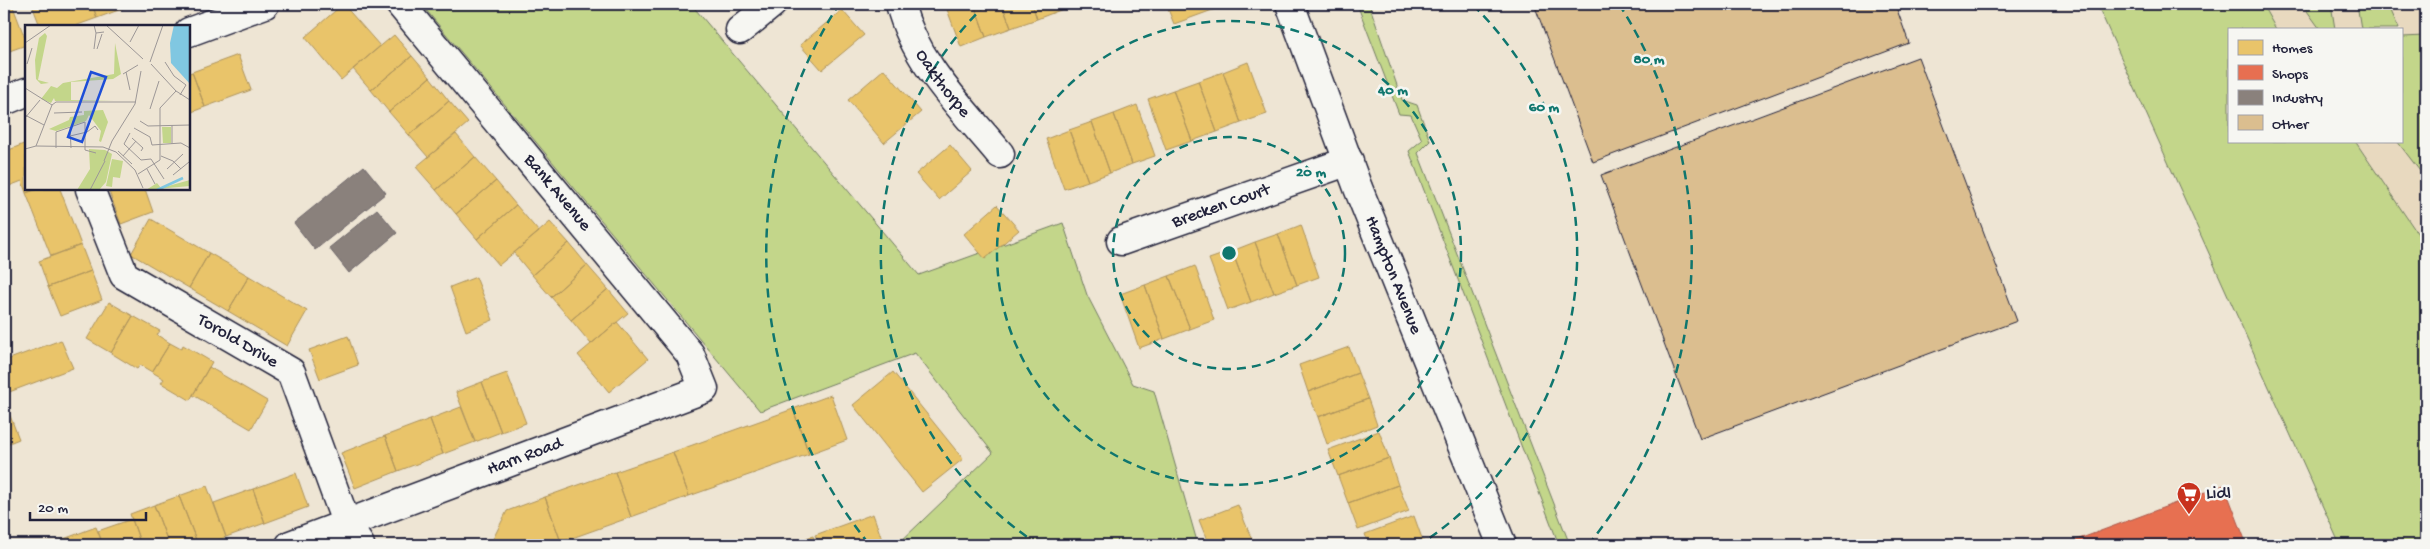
<svg xmlns="http://www.w3.org/2000/svg" width="2430" height="549" font-family="'Gochi Hand',sans-serif">
  <style>
    .built { fill: #e8d9bf }
    .green { fill: #c3d68a; stroke: #727c62 }
    .homes { fill: #e9c46a; stroke: #ad935c }
    .shops { fill: #e76f51; stroke: #ac584a }
    .industry { fill: #8a817c; stroke: #6b6468 }
    .building { fill: #dbbe8f; stroke: #22223b }
    .lines { fill: none; stroke-linecap: round; stroke-linejoin: round }
    .street-casing { stroke: #22223b; stroke-width: 31 }
    .secondary-casing { stroke: #22223b; stroke-width: 31 }
    .street { stroke: #f6f6f2; stroke-width: 28 }
    .secondary { stroke: #f6f6f2; stroke-width: 28 }
    .ring { fill: none; stroke: #0f766e; stroke-width: 2.5; stroke-dasharray: 9 6 }
    .labels { text-anchor: middle; dominant-baseline: central; stroke-width: 5; stroke-linejoin: round; paint-order: stroke }
    .street-label { font-size: 18px; fill: #22223b; stroke: #f6f6f2 }
    .poi-label { font-size: 18px; fill: #22223b; stroke: #f6f6f2; text-anchor: start }
    .inset-river { fill: none; stroke: #80c7e1; stroke-width: 2.5 }
    .inset-road { fill: none; stroke: #9c9797; stroke-width: 1 }
    .view { fill: #1d4ed8; fill-opacity: 0.15; stroke: #1d4ed8; stroke-width: 2.5 }
    .inset-edge { fill: none; stroke: #22223b; stroke-width: 2.5 }
    .centre { fill: #0f766e; stroke: #f6f6f2; stroke-width: 2.5 }
    .ring-label { font-size: 15px; text-anchor: middle; font-weight: bold; fill: #0f766e; stroke: #f6f6f2; stroke-width: 5; stroke-linejoin: round; paint-order: stroke }
  </style>
  <rect width="100%" height="100%" fill="#eee5d4"/>
  <filter id="ink" filterUnits="userSpaceOnUse"><feTurbulence type="fractalNoise" baseFrequency=".02" numOctaves="2"/><feDisplacementMap in="SourceGraphic" scale="10" xChannelSelector="R" yChannelSelector="G"/><feConvolveMatrix kernelMatrix="1 2 1 2 8 2 1 2 1" color-interpolation-filters="sRGB"/></filter>
  <g filter="url(#ink)">
    <!-- built -->
    <path class="built" d="M2262,4H2426V246L2355,141H2401V29H2276Z"/>
    <!-- green -->
    <path class="green" d="M421,4H691L919,275L1063,223L1087,295L1133,384L1154,391L1198,545H897L993,453L915,353L760,411Z
      M1357,4H1369L1402,100L1417,105L1430,141L1418,153L1570,545H1559L1409,151L1422,140L1411,115L1399,114Z
      M2097,4H2262L2276,29H2229V141H2355L2426,246V545H2340Z
      M2302,4H2331L2335,29H2320Z
      M2357,4H2388L2399,29H2361Z
      M2401,33L2403,37L2424,36L2426,48V179L2397,141H2401Z"/>
    <!-- homes -->
    <path class="homes" d="M4,4H12L26,41V45L4,53Z
      M36,4H92L97,18L75,26H40L32,5Z
      M92,4H135L97,18Z
      M343,4L380,46L341,80L305,37Z
      M945,4H974L986,37L961,47Z
      M974,4H1002L1011,28L986,37Z
      M1002,4H1032L1037,19L1011,28Z
      M1032,4H1061L1063,9L1037,19Z
      M1061,4H1079L1063,9Z
      M1166,4H1229L1174,24Z
      M842,10L864,35L822,70L800,45Z
      M394,35L412,56L371,90L353,69Z
      M238,55L251,90L205,107L192,72Z
      M412,56L430,77L389,112L371,90Z
      M1248,62L1267,114L1241,123L1223,72Z
      M884,69L921,112L884,143L848,100Z
      M192,72L205,107L189,113V73Z
      M1223,72L1241,123L1217,132L1198,81Z
      M430,77L449,101L409,135L389,112Z
      M1198,81L1217,132L1192,141L1173,90Z
      M1173,90L1192,141L1166,150L1148,99Z
      M449,101L468,123L428,157L409,135Z
      M1137,105L1155,156L1132,164L1114,114Z
      M1114,114L1132,164L1110,173L1092,122Z
      M1092,122L1110,173L1088,181L1069,130Z
      M1069,130L1088,181L1064,189L1046,139Z
      M456,134L475,157L436,190L416,167Z
      M26,143V189H37L26,193L22,181L4,188V152Z
      M950,145L972,171L939,200L916,174Z
      M475,157L496,181L456,214L436,190Z
      M496,181L516,205L477,239L456,214Z
      M37,189H60L81,245L51,256L26,193Z
      M108,189H145L153,212L121,224Z
      M516,205L539,232L499,265L477,239Z
      M997,205L1019,230L985,259L964,234Z
      M151,219L209,253L189,288L131,254Z
      M550,222L569,243L532,275L514,253Z
      M1301,225L1319,277L1297,285L1278,234Z
      M1278,234L1297,285L1274,293L1255,242Z
      M1255,242L1274,293L1251,302L1232,251Z
      M569,243L587,265L551,297L532,275Z
      M81,245L91,271L48,287L39,261Z
      M1232,251L1251,302L1228,310L1209,259Z
      M209,253L249,276L228,311L189,288Z
      M587,265L608,289L571,320L551,297Z
      M1195,266L1214,320L1190,329L1169,276Z
      M91,271L102,300L60,316L48,287Z
      M249,276L307,311L287,346L228,311Z
      M1169,276L1190,329L1164,339L1145,285Z
      M476,277L493,320L466,331L450,287Z
      M1145,285L1164,339L1139,348L1120,294Z
      M608,289L628,313L591,344L571,320Z
      M109,302L133,316L111,353L87,339Z
      M133,316L160,331L157,335L170,343L152,372L140,365L137,369L111,353Z
      M617,322L648,359L609,392L578,355Z
      M348,336L358,365L320,379L309,350Z
      M61,340L73,368L4,394V361Z
      M170,343L181,349L183,345L212,362L190,400L161,383L164,379L152,372Z
      M1349,347L1358,373L1308,392L1299,365Z
      M209,367L267,401L251,429L193,395Z
      M893,372L963,459L922,492L853,405Z
      M507,373L526,423L501,432L482,382Z
      M1358,373L1368,399L1318,417L1308,392Z
      M482,382L501,432L475,442L456,392Z
      M831,395L847,440L809,454L793,409Z
      M1368,399L1377,425L1327,444L1318,417Z
      M4,400L19,439L4,445Z
      M461,407L475,442L443,454L430,419Z
      M793,409L809,454L689,496L673,452Z
      M430,419L443,454L398,471L385,436Z
      M1379,431L1389,458L1338,476L1328,450Z
      M385,436L398,471L355,488L341,453Z
      M673,452L689,496L631,517L615,472Z
      M1389,458L1398,485L1348,503L1338,476Z
      M615,472L631,517L561,542L545,497Z
      M296,473L308,507L265,523L253,489Z
      M1398,485L1409,511L1358,530L1348,503Z
      M207,486L226,537L205,545H198L179,496Z
      M253,489L265,523L226,537L214,503Z
      M179,496L198,545H169L154,505Z
      M545,497L561,542L552,545H490L507,511Z
      M154,505L169,545H141L130,514Z
      M1238,505L1254,545H1209L1199,520Z
      M873,514L884,545H819L815,535Z
      M1414,516L1424,544L1369,545L1365,534Z
      M132,519L141,545H103L98,531Z
      M96,527L103,545H72L69,537Z
      M813,536L816,545H785Z
      M69,537L72,545H48Z"/>
    <!-- shops -->
    <path class="shops" d="M2224,485L2247,545H2063Z"/>
    <!-- industry -->
    <path class="industry" d="M364,166L386,193L315,250L294,223Z
      M377,209L397,233L349,273L329,248Z"/>
    <!-- building -->
    <path class="building" d="M1534,4H1895L1909,43L1593,162Z
      M1918,57L2017,321L1700,439L1601,175Z"/>
    <g class="lines">
      <defs>
        <g id="street">
          <path id="s1" d="M900,4C915,63 962,108 1000,154"/>
          <path d="M740,30L772,4"/>
          <path d="M189,32L265,4"/>
          <path d="M4,101L26,92"/>
          <path id="s2" d="M90,189L124,275L291,372L347,525L360,545"/>
          <path id="s3" d="M1121,241L1349,161"/>
          <path id="s4" d="M290,545L704,389L690,354L400,4"/>
        </g>
        <g id="secondary">
          <path id="s5" d="M1290,4L1358,188L1502,545"/>
        </g>
      </defs>
      <!-- street casing -->
      <use href="#street" class="street-casing"/>
      <!-- secondary casing -->
      <use href="#secondary" class="secondary-casing"/>
      <!-- street -->
      <use href="#street" class="street"/>
      <!-- secondary -->
      <use href="#secondary" class="secondary"/>
    </g>
  </g>
  <!-- distance rings -->
  <g class="ring">
    <circle cx="1229" cy="253" r="116"/>
    <circle cx="1229" cy="253" r="232"/>
    <path d="M1039 545A348 348 0 0 1 985 5M1473 5A348 348 0 0 1 1419 545"/>
    <path d="M869 544A463 463 0 0 1 839 4M1619 4A463 463 0 0 1 1589 544"/>
  </g>
  <!-- icons -->
  <defs>
    <symbol id="supermarket-pin" viewBox="-11 -11 22 30"><path d="M0 17L-7.5 6A9.5 9.5 0 1 1 7.5 6Z" fill="#c8321e" stroke="#f6f6f2"/><path d="M-6-5.5h2.5l.6 2H6L4.5 2H-2.5L-4.4-4H-6ZM-1.5 3.2a1.3 1.3 0 1 0 .1 0ZM3 3.2a1.3 1.3 0 1 0 .1 0Z" fill="#fff"/></symbol>
  </defs>
  <g fill-rule="evenodd">
    <use href="#supermarket-pin" x="2175" y="480" width="28" height="38"/>
  </g>
  <g class="labels">
    <!-- street labels -->
    <g class="street-label">
      <text stroke="none"><textPath href="#s1" startOffset="91">Oakthorpe</textPath></text>
      <text transform="translate(557 193) rotate(50)">Bank Avenue</text>
      <text stroke="none"><textPath href="#s3" startOffset="106">Brecken Court</textPath></text>
      <text stroke="none"><textPath href="#s5" startOffset="290">Hampton Avenue</textPath></text>
      <text stroke="none"><textPath href="#s2" startOffset="224">Torold Drive</textPath></text>
      <text stroke="none"><textPath href="#s4" startOffset="251">Harn Road</textPath></text>
    </g>
    <!-- poi labels -->
    <g class="poi-label">
      <text x="2206" y="494">Lidl</text>
    </g>
  </g>
  <!-- overview -->
  <g transform="translate(25 25)">
    <rect width="165" height="165" fill="#eee5d4"/>
    <path d="M20,8L22,11L13,55L24,58L16,59L11,54L10,35L14,13ZM90,18L96,49L88,54L46,57V75H89L44,76H30L29,73L26,78L16,74L26,61L32,63L38,58L89,49ZM78,85L83,97L76,117L74,116L76,106L64,90L61,96L31,106L24,104L44,95L45,92L59,90V86ZM137,102H146V118H138ZM64,124L80,125L87,129L81,157L74,165H52L65,144ZM87,134L98,136L95,153L88,152L87,162L81,161ZM165,155V161L121,165L132,158L136,163Z" fill="#c3d68a"/>
    <path d="M149,0H165V59L146,38L145,18Z" fill="#80c7e1"/>
    <path class="inset-river" d="M132,165L158,153"/>
    <path class="inset-road" d="M69,0L71,8L79,7M81,0L118,34M105,17L114,0M0,18L26,0M69,24L71,8M72,24L77,9M125,37L138,0M140,37L149,51L161,60L155,70M2,39L7,23M126,39L151,66L165,75M101,47L105,65M98,49L113,40M0,63L27,80M27,80L31,77H111M125,84L134,56M29,88L57,87M0,90L19,100M0,93L15,75M115,96L123,101L165,100M147,100V119M45,102L46,123M109,103L125,112L127,120L156,118L165,123M105,108L99,119L116,135L126,134L139,154M45,111L62,107L70,101L73,105M107,113L118,123L116,126M11,121L78,122L91,127M31,123V107L60,97V125L71,128M0,124L11,121L27,80M93,126L107,139M91,127L110,145L118,163M98,131L111,116M136,131L148,136L156,144M79,136L87,116L110,79L116,46M122,144L130,159M142,144L158,129M113,149L135,135V83L151,66M148,150L164,137M65,165L80,136"/>
    <path class="view" d="M66,47L81,52L57,117L43,112Z"/>
    <rect width="165" height="165" class="inset-edge"/>
  </g>
  <circle cx="1229" cy="253" r="8" class="centre"/>
  <g class="ring-label">
    <text x="1649" y="63">80 m</text>
    <text x="1393" y="94">40 m</text>
    <text x="1544" y="111">60 m</text>
    <text x="1311" y="176">20 m</text>
  </g>
  <!-- margin -->
  <rect width="2430" height="549" fill="none" stroke="#f6f6f2" stroke-width="20"/>
  <rect x="10" y="10" width="2410" height="529" fill="none" stroke="#22223b" stroke-width="2" filter="url(#ink)"/>
  <!-- legend -->
  <rect x="2228" y="28" width="175" height="115" fill="#f6f6f2" stroke="#a1a1a9"/>
  <rect x="2238" y="40" width="25" height="15" fill="#e9c46a" stroke="#a1a1a9"/>
  <text x="2272" y="52" font-size="15" fill="#22223b">Homes</text>
  <rect x="2238" y="65" width="25" height="15" fill="#e76f51" stroke="#a1a1a9"/>
  <text x="2272" y="78" font-size="15" fill="#22223b">Shops</text>
  <rect x="2238" y="90" width="25" height="15" fill="#8a817c" stroke="#a1a1a9"/>
  <text x="2272" y="102" font-size="15" fill="#22223b">Industry</text>
  <rect x="2238" y="115" width="25" height="15" fill="#dbbe8f" stroke="#a1a1a9"/>
  <text x="2272" y="128" font-size="15" fill="#22223b">Other</text>
  <!-- scale -->
  <path d="M30 512v8h116v-8" fill="none" stroke="#22223b" stroke-width="2.5"/>
  <text x="38" y="512" font-size="15" fill="#22223b" stroke="#f6f6f2" stroke-width="4" paint-order="stroke">20 m</text>
</svg>
